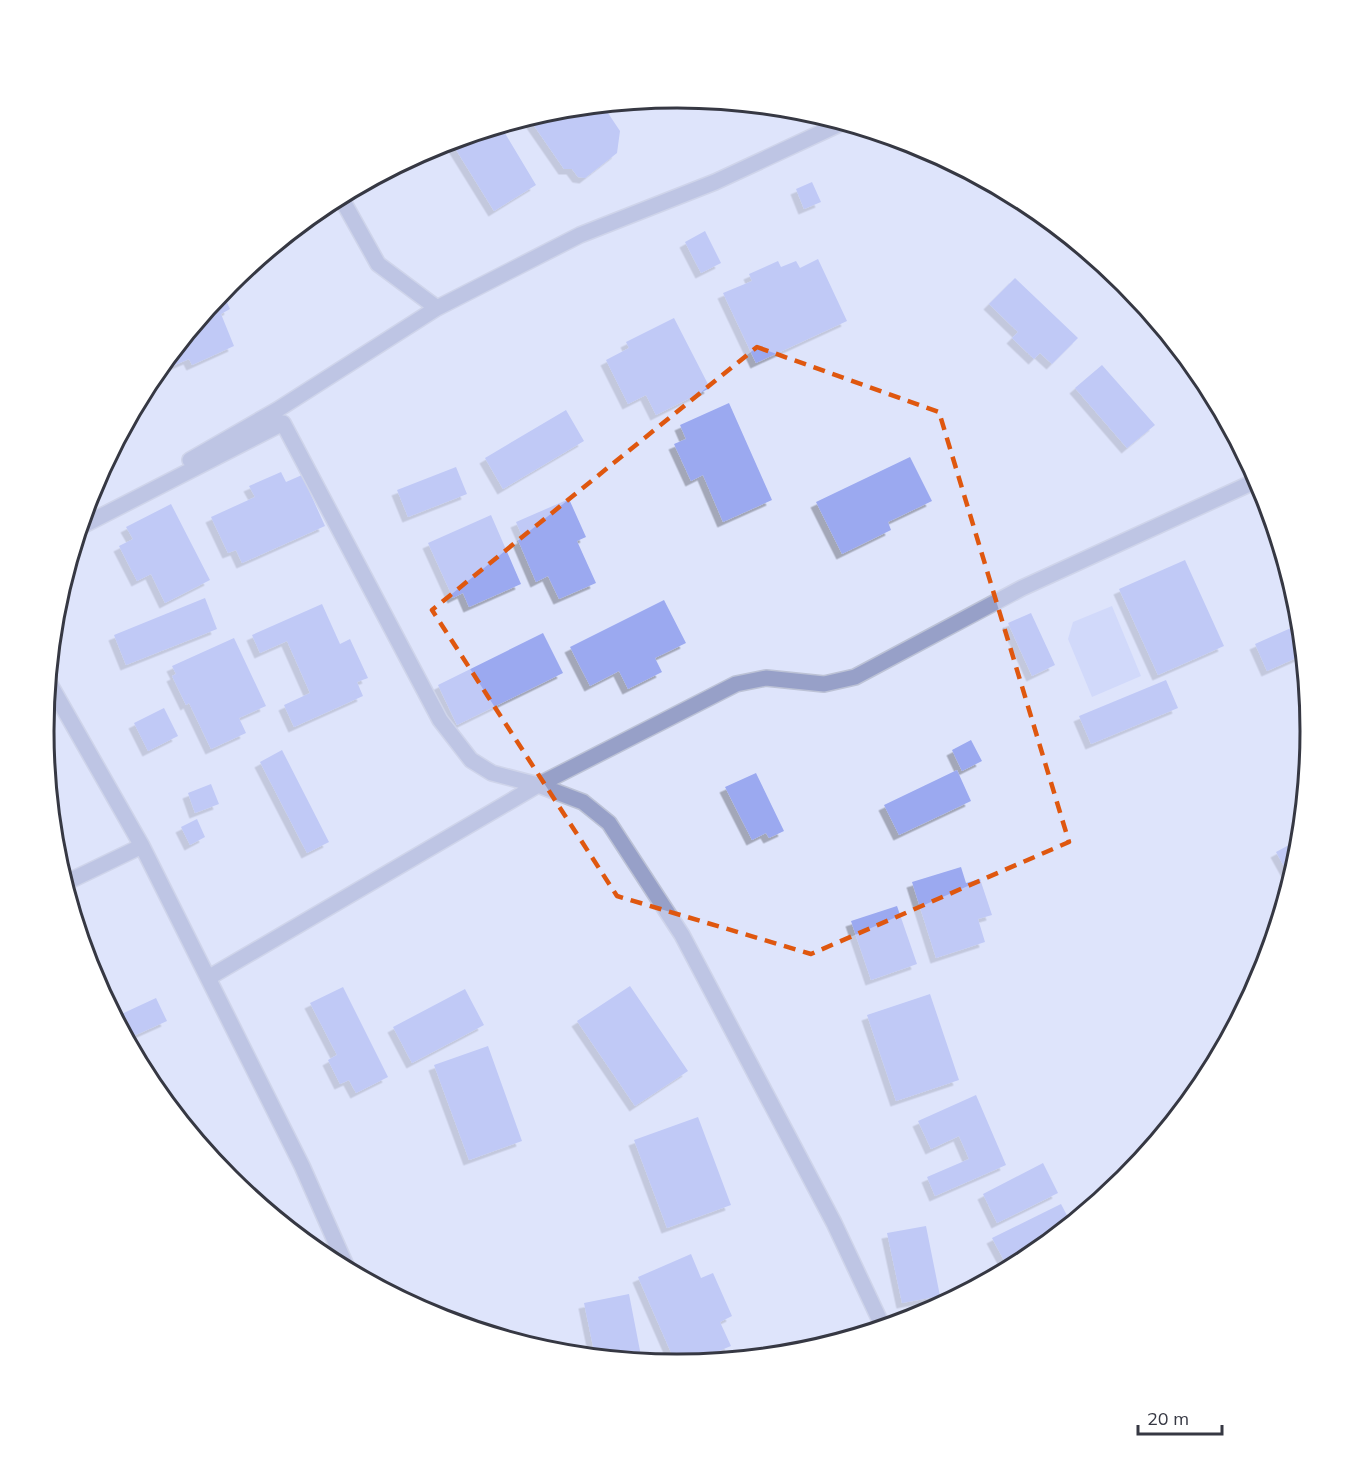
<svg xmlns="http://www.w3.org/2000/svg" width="1354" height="1461" font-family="Mulish,sans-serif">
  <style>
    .green { fill: #c1ccf9 }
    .building { fill: #9ba9f0; filter: url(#shadow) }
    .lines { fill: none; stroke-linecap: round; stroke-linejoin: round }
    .street-casing { stroke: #bcc2d6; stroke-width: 18 }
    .street { stroke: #97a0c8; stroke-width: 15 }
    .marked { fill: none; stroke: #df570f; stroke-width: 4.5; stroke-dasharray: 12 8; stroke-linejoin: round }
    .rim { fill: none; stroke: #363843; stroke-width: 3 }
  </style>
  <defs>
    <filter id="shadow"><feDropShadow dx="-5.5" dy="5.5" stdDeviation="0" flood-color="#0004"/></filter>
  </defs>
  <rect width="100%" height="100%" fill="#dee4fb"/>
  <!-- green -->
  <path class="green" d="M1112,606L1141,676L1092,697L1068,639L1073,622Z"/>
  <!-- building -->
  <path class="building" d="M602,104L620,131L617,153L585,178L578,177L572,169H564L528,117L554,109Z
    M500,125L536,185L494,211L450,140Z
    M812,182L821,202L804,209L796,189Z
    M705,231L721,263L701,273L685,242Z
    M818,259L847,321L756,363L723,293L752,281L749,274L778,261L781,267L796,261L800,268Z
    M1015,278L1078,338L1052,364L1040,353L1034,359L1012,338L1018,332L989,304Z
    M222,291L230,309L221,314L234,346L192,365L189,359L170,367L166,359Z
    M674,318L710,388L656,415L646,395L628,404L606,360L629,348L626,342Z
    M1102,365L1155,425L1127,448L1075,388Z
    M729,403L772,500L723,522L703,475L691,481L674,444L686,439L680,425Z
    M566,410L584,441L503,489L485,458Z
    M910,457L932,501L888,522L891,530L842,554L816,502Z
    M456,467L467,494L408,517L397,490Z
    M281,472L286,482L302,475L325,526L242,563L236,550L228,553L211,517L255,497L249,486Z
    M569,499L586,537L577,541L596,583L559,599L548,576L536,582L518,540L523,538L516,522Z
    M171,504L210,580L165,603L151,574L137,581L119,546L133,539L126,527Z
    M491,515L521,584L469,607L463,593L453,598L428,543Z
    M1185,560L1224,646L1158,675L1119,589Z
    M205,598L217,629L126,665L114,635Z
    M664,600L686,643L655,658L662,672L628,689L619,671L590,686L570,647Z
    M322,604L340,644L350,639L368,678L357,682L363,696L294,727L284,705L310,693L287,641L260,653L252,635Z
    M1031,613L1055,665L1032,676L1008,623Z
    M1300,624L1303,655L1267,671L1255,644Z
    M543,633L563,673L457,725L438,685Z
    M234,638L266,706L239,718L246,733L211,749L189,703L186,705L172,676L176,674L172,666Z
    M1166,680L1178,708L1091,744L1079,716Z
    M164,708L178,736L148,751L134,723Z
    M971,740L982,761L962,771L952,750Z
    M282,750L329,842L307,853L260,762Z
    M957,770L971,801L899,835L884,805Z
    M756,773L784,831L769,838L766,833L752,840L725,787Z
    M211,784L219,804L195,813L188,793Z
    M197,819L205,837L190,845L181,827Z
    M1300,839L1298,854L1291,879L1276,852Z
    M961,867L966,883L980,879L992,915L978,919L985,942L936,958L912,882Z
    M897,906L917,964L871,980L851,921Z
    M630,986L688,1071L635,1106L577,1021Z
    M343,987L388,1077L356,1093L349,1080L340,1084L328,1060L337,1055L310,1003Z
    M465,989L484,1025L412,1063L393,1027Z
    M930,994L959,1080L896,1101L867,1015Z
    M156,998L167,1021L127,1039L115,1017Z
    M488,1046L522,1141L469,1160L434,1065Z
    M976,1095L1006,1165L935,1196L927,1177L969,1159L959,1136L931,1149L918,1121Z
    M698,1117L731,1205L667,1228L634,1140Z
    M1043,1163L1058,1193L997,1223L983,1194Z
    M1061,1204L1071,1223L1029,1257L1008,1268L992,1238Z
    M926,1226L940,1296L902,1303L887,1233Z
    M691,1254L701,1278L713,1273L732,1316L720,1322L731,1346L692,1362L676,1364L638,1277Z
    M629,1294L642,1361L595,1356L584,1303Z"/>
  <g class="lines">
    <defs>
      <path id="street" d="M340,196L378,264L437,308
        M190,460L277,410L437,308L580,235L715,182L844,122
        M80,527L283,423L440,720L471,760L492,773L538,785L583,802L609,823L682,935L834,1223L883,1327
        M48,681L142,846L302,1166L348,1270
        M65,883L142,846
        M208,978L538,785L736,684L766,678L824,684L855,677L1022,588L1258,480"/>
    </defs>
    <!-- street casing -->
    <use href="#street" class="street-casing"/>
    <!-- street -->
    <use href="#street" class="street"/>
  </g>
  <!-- marked area -->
  <path d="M0 0H1354V1461H0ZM757,347L939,412L1069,842L811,954L617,896L432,610Z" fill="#dee4fb" fill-opacity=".55" fill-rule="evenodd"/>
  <path class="marked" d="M757,347L939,412L1069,842L811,954L617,896L432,610Z"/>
  <!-- crop -->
  <path d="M0 0H1354V1461H0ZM54 731a623 623 0 1 1 1246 0a623 623 0 1 1-1246 0Z" fill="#fff" fill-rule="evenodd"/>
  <path class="rim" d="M54 731a623 623 0 1 1 1246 0a623 623 0 1 1-1246 0Z"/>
  <!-- scale -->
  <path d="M1138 1425v9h84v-9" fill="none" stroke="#363843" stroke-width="3"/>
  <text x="1147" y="1425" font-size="18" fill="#363843" stroke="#ffffff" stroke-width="4.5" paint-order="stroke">20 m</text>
</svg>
